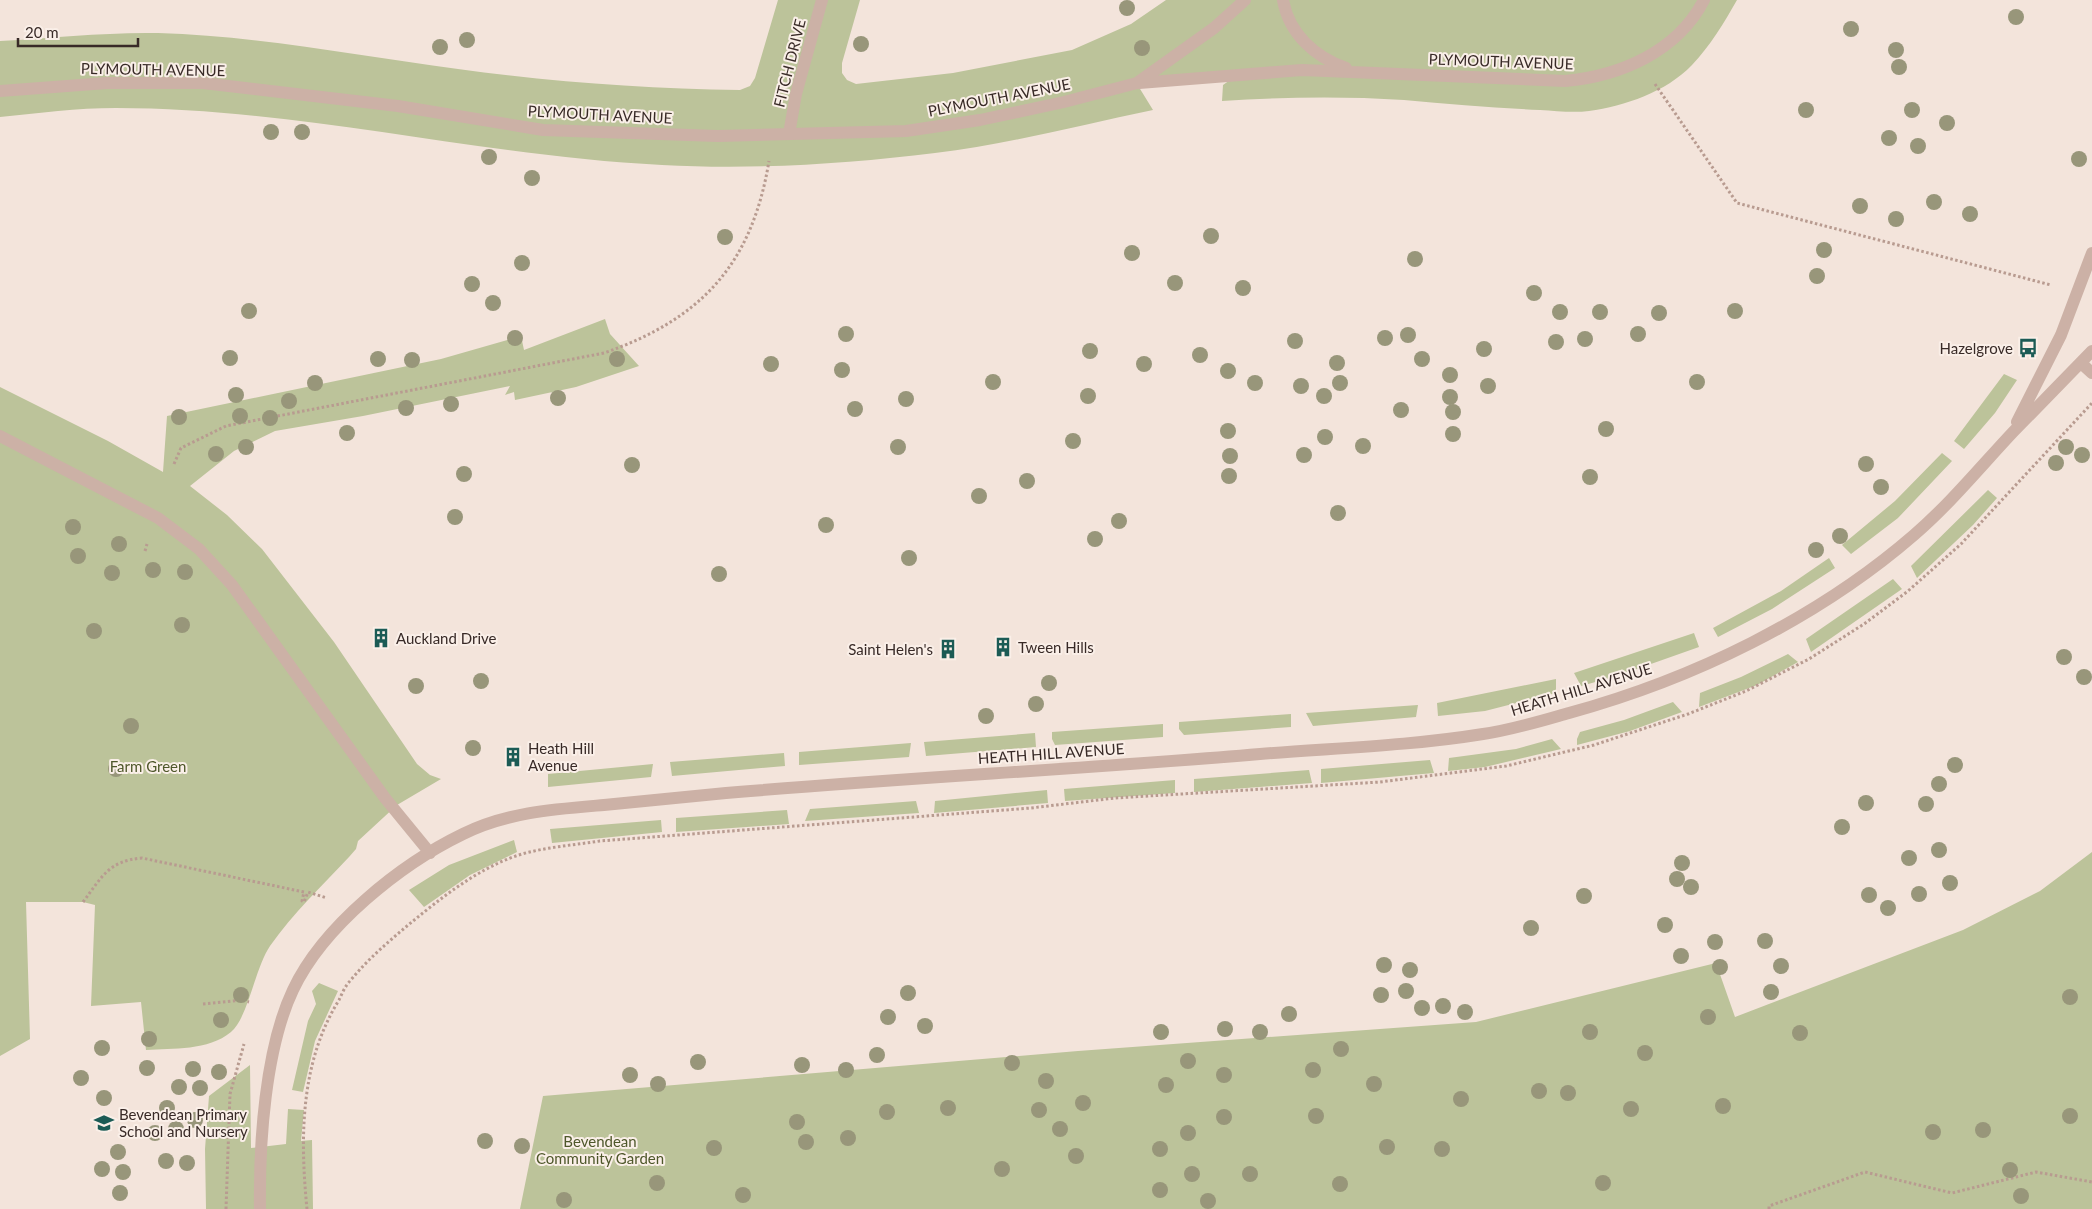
<svg xmlns="http://www.w3.org/2000/svg" width="2092" height="1209" font-family="Lato,sans-serif">
  <style>
    .green { fill: #bcc39a }
    .lines { fill: none; stroke-linecap: round; stroke-linejoin: round }
    .path { stroke: #b89b90; stroke-width: 3; stroke-dasharray: 2.5 2.5; stroke-linecap: butt }
    .street { stroke: #ccb1a6; stroke-width: 12 }
    .tree { fill: #98967a }
    .labels { text-anchor: middle; dominant-baseline: central; stroke-width: 4; stroke-linejoin: round; paint-order: stroke }
    .street-label { font-size: 15px; fill: #382a27; stroke: #faefe8 }
    .poi-label { font-size: 15px; fill: #382a27; stroke: #faefe8; text-anchor: start }
    .park-label { font-size: 15px; fill: #4e572a; stroke: #faefe8 }
  </style>
  <rect width="100%" height="100%" fill="#f3e4db"/>
  <!-- green -->
  <path class="green" d="M778,0H860L842,63V73L847,80L856,84L953,73L1072,50L1131,24L1166,0H1737C1724,23 1710,46 1692,65C1666,92 1625,106 1589,111C1574,113 1556,111 1540,110C1495,108 1449,104 1404,100C1343,96 1283,97 1222,101L1223,85L1237,75L1137,84L1153,110C1081,125 1009,144 935,153C846,164 752,170 662,165C479,156 300,108 116,108C77,108 39,113 0,117V41C53,38 106,32 158,33C259,36 359,56 458,69C552,82 646,89 740,90L750,86L755,78Z
    M605,319L610,334L639,366L576,387L515,400L514,392L505,395L510,386L363,416L275,431L234,451L190,486L227,515L262,549L334,642L417,764L430,775L441,779L397,805L358,841L356,849L349,857C322,886 293,913 270,946C255,968 248,1018 231,1032C208,1051 173,1048 146,1050L141,1002L91,1006L95,905L83,902H26L30,1039L0,1056V387L108,441L163,472L167,416L441,359L521,336L524,350Z
    M2004,374L2017,380L1995,413L1964,449L1954,441Z
    M1942,453L1952,461L1898,518L1851,554L1842,545L1895,501Z
    M1988,490L1997,498L1973,525L1917,578L1911,566Z
    M1829,558L1835,568L1772,609L1718,637L1713,628L1781,591Z
    M1893,579L1902,589L1811,652L1806,639Z
    M1694,633L1699,647L1617,676L1581,686L1574,673Z
    M1788,654L1798,662L1757,685L1699,707L1700,693L1741,677Z
    M1556,679V693L1485,711L1438,716L1437,703Z
    M1673,702L1682,712L1630,731L1577,745V739L1580,732L1624,720Z
    M1418,705L1416,717L1313,726L1306,713Z
    M1291,714V727L1184,735L1179,729V722Z
    M1163,724V737L1055,745L1052,739V732Z
    M1035,733L1036,747L926,756L924,742Z
    M1552,739L1561,749L1485,767L1448,771L1449,758L1516,749Z
    M911,743L909,757L799,765V752Z
    M784,753L785,766L672,776L670,762Z
    M1430,760L1434,773L1321,783V769Z
    M653,764L651,777L548,787V774Z
    M1309,770L1312,783L1194,792V779Z
    M1175,780V793L1065,801L1064,789Z
    M1047,790L1048,803L934,813L935,801Z
    M916,801L919,813L805,821L810,809Z
    M787,810L789,824L676,832V818Z
    M661,820L662,832L552,843L550,829Z
    M514,840L517,852L470,875L424,907L409,890L449,865Z
    M2092,852V1209H520L543,1096L1078,1051L1476,1022L1716,963L1735,1017L1963,930L2040,891Z
    M319,983L338,991L315,1041L303,1092L292,1090L308,1021L316,1004L312,991Z
    M250,1065L251,1148L286,1144L288,1109L304,1110L301,1141L312,1140L313,1209H206L205,1149L209,1096Z"/>
  <g class="lines">
    <!-- path -->
    <path class="path" d="M1655,84L1737,203L2051,285
      M174,464L181,448L226,426L604,353C702,319 752,264 769,161
      M145,551L147,544
      M83,902C102,877 108,861 142,858L304,892L302,901L304,902L308,892L327,898
      M203,1004L242,1000L249,1002
      M226,1209L230,1094L244,1044
      M307,1209C300,1138 300,1063 339,1000C342,994 345,986 350,981C367,960 387,943 407,926C441,898 479,867 522,854C547,847 574,845 600,841L1031,808L1115,798L1380,782L1506,766L1594,745L1688,714L1746,691L1809,659L1864,624L1908,591L1961,544L2092,403
      M1769,1209V1206L1865,1172L1952,1193L2036,1172L2092,1182"/>
    <!-- street -->
    <path class="street" d="M1283,0C1289,34 1315,57 1346,68
      M1139,83L1302,70L1565,81C1620,76 1677,52 1704,0
      M0,91L107,83H203L398,106L543,130L718,136L906,131L980,120L1064,102L1137,83L1214,28L1245,0
      M789,134L796,94L822,0
      M2081,363L2092,373
      M2017,422L2061,335L2092,253
      M0,436L158,518L199,549L232,585L385,798L430,853
      M260,1209C259,1144 265,1049 293,990C323,926 401,864 463,834C507,812 556,809 604,805C645,801 686,797 726,793C904,778 1083,769 1260,754C1334,748 1409,746 1483,734C1512,730 1541,721 1569,713C1693,679 1817,619 1914,535C1951,503 1981,466 2014,431C2040,404 2066,378 2092,351"/>
  </g>
  <!-- trees -->
  <g class="tree">
    <circle cx="1127" cy="8" r="8"/>
    <circle cx="2016" cy="17" r="8"/>
    <circle cx="1851" cy="29" r="8"/>
    <circle cx="467" cy="40" r="8"/>
    <circle cx="861" cy="44" r="8"/>
    <circle cx="440" cy="47" r="8"/>
    <circle cx="1142" cy="48" r="8"/>
    <circle cx="1896" cy="50" r="8"/>
    <circle cx="1899" cy="67" r="8"/>
    <circle cx="1806" cy="110" r="8"/>
    <circle cx="1912" cy="110" r="8"/>
    <circle cx="1947" cy="123" r="8"/>
    <circle cx="271" cy="132" r="8"/>
    <circle cx="302" cy="132" r="8"/>
    <circle cx="1889" cy="138" r="8"/>
    <circle cx="1918" cy="146" r="8"/>
    <circle cx="489" cy="157" r="8"/>
    <circle cx="2079" cy="159" r="8"/>
    <circle cx="532" cy="178" r="8"/>
    <circle cx="1934" cy="202" r="8"/>
    <circle cx="1860" cy="206" r="8"/>
    <circle cx="1970" cy="214" r="8"/>
    <circle cx="1896" cy="219" r="8"/>
    <circle cx="1211" cy="236" r="8"/>
    <circle cx="725" cy="237" r="8"/>
    <circle cx="1824" cy="250" r="8"/>
    <circle cx="1132" cy="253" r="8"/>
    <circle cx="1415" cy="259" r="8"/>
    <circle cx="522" cy="263" r="8"/>
    <circle cx="1817" cy="276" r="8"/>
    <circle cx="1175" cy="283" r="8"/>
    <circle cx="472" cy="284" r="8"/>
    <circle cx="1243" cy="288" r="8"/>
    <circle cx="1534" cy="293" r="8"/>
    <circle cx="493" cy="303" r="8"/>
    <circle cx="249" cy="311" r="8"/>
    <circle cx="1735" cy="311" r="8"/>
    <circle cx="1560" cy="312" r="8"/>
    <circle cx="1600" cy="312" r="8"/>
    <circle cx="1659" cy="313" r="8"/>
    <circle cx="846" cy="334" r="8"/>
    <circle cx="1638" cy="334" r="8"/>
    <circle cx="1408" cy="335" r="8"/>
    <circle cx="515" cy="338" r="8"/>
    <circle cx="1385" cy="338" r="8"/>
    <circle cx="1585" cy="339" r="8"/>
    <circle cx="1295" cy="341" r="8"/>
    <circle cx="1556" cy="342" r="8"/>
    <circle cx="1484" cy="349" r="8"/>
    <circle cx="1090" cy="351" r="8"/>
    <circle cx="1200" cy="355" r="8"/>
    <circle cx="230" cy="358" r="8"/>
    <circle cx="378" cy="359" r="8"/>
    <circle cx="617" cy="359" r="8"/>
    <circle cx="1422" cy="359" r="8"/>
    <circle cx="412" cy="360" r="8"/>
    <circle cx="1337" cy="363" r="8"/>
    <circle cx="771" cy="364" r="8"/>
    <circle cx="1144" cy="364" r="8"/>
    <circle cx="842" cy="370" r="8"/>
    <circle cx="1228" cy="371" r="8"/>
    <circle cx="1450" cy="375" r="8"/>
    <circle cx="993" cy="382" r="8"/>
    <circle cx="1697" cy="382" r="8"/>
    <circle cx="315" cy="383" r="8"/>
    <circle cx="1255" cy="383" r="8"/>
    <circle cx="1340" cy="383" r="8"/>
    <circle cx="1301" cy="386" r="8"/>
    <circle cx="1488" cy="386" r="8"/>
    <circle cx="236" cy="395" r="8"/>
    <circle cx="1088" cy="396" r="8"/>
    <circle cx="1324" cy="396" r="8"/>
    <circle cx="1450" cy="397" r="8"/>
    <circle cx="558" cy="398" r="8"/>
    <circle cx="906" cy="399" r="8"/>
    <circle cx="289" cy="401" r="8"/>
    <circle cx="451" cy="404" r="8"/>
    <circle cx="406" cy="408" r="8"/>
    <circle cx="855" cy="409" r="8"/>
    <circle cx="1401" cy="410" r="8"/>
    <circle cx="1453" cy="412" r="8"/>
    <circle cx="240" cy="416" r="8"/>
    <circle cx="179" cy="417" r="8"/>
    <circle cx="270" cy="418" r="8"/>
    <circle cx="1606" cy="429" r="8"/>
    <circle cx="1228" cy="431" r="8"/>
    <circle cx="347" cy="433" r="8"/>
    <circle cx="1453" cy="434" r="8"/>
    <circle cx="1325" cy="437" r="8"/>
    <circle cx="1073" cy="441" r="8"/>
    <circle cx="1363" cy="446" r="8"/>
    <circle cx="246" cy="447" r="8"/>
    <circle cx="898" cy="447" r="8"/>
    <circle cx="2066" cy="447" r="8"/>
    <circle cx="216" cy="454" r="8"/>
    <circle cx="1304" cy="455" r="8"/>
    <circle cx="2082" cy="455" r="8"/>
    <circle cx="1230" cy="456" r="8"/>
    <circle cx="2056" cy="463" r="8"/>
    <circle cx="1866" cy="464" r="8"/>
    <circle cx="632" cy="465" r="8"/>
    <circle cx="464" cy="474" r="8"/>
    <circle cx="1229" cy="476" r="8"/>
    <circle cx="1590" cy="477" r="8"/>
    <circle cx="1027" cy="481" r="8"/>
    <circle cx="1881" cy="487" r="8"/>
    <circle cx="979" cy="496" r="8"/>
    <circle cx="1338" cy="513" r="8"/>
    <circle cx="455" cy="517" r="8"/>
    <circle cx="1119" cy="521" r="8"/>
    <circle cx="826" cy="525" r="8"/>
    <circle cx="73" cy="527" r="8"/>
    <circle cx="1840" cy="536" r="8"/>
    <circle cx="1095" cy="539" r="8"/>
    <circle cx="119" cy="544" r="8"/>
    <circle cx="1816" cy="550" r="8"/>
    <circle cx="78" cy="556" r="8"/>
    <circle cx="909" cy="558" r="8"/>
    <circle cx="153" cy="570" r="8"/>
    <circle cx="185" cy="572" r="8"/>
    <circle cx="112" cy="573" r="8"/>
    <circle cx="719" cy="574" r="8"/>
    <circle cx="182" cy="625" r="8"/>
    <circle cx="94" cy="631" r="8"/>
    <circle cx="2064" cy="657" r="8"/>
    <circle cx="2084" cy="677" r="8"/>
    <circle cx="481" cy="681" r="8"/>
    <circle cx="1049" cy="683" r="8"/>
    <circle cx="416" cy="686" r="8"/>
    <circle cx="1036" cy="704" r="8"/>
    <circle cx="986" cy="716" r="8"/>
    <circle cx="131" cy="726" r="8"/>
    <circle cx="473" cy="748" r="8"/>
    <circle cx="1955" cy="765" r="8"/>
    <circle cx="116" cy="769" r="8"/>
    <circle cx="1939" cy="784" r="8"/>
    <circle cx="1866" cy="803" r="8"/>
    <circle cx="1926" cy="804" r="8"/>
    <circle cx="1842" cy="827" r="8"/>
    <circle cx="1939" cy="850" r="8"/>
    <circle cx="1909" cy="858" r="8"/>
    <circle cx="1682" cy="863" r="8"/>
    <circle cx="1677" cy="879" r="8"/>
    <circle cx="1950" cy="883" r="8"/>
    <circle cx="1691" cy="887" r="8"/>
    <circle cx="1919" cy="894" r="8"/>
    <circle cx="1869" cy="895" r="8"/>
    <circle cx="1584" cy="896" r="8"/>
    <circle cx="1888" cy="908" r="8"/>
    <circle cx="1665" cy="925" r="8"/>
    <circle cx="1531" cy="928" r="8"/>
    <circle cx="1765" cy="941" r="8"/>
    <circle cx="1715" cy="942" r="8"/>
    <circle cx="1681" cy="956" r="8"/>
    <circle cx="1384" cy="965" r="8"/>
    <circle cx="1781" cy="966" r="8"/>
    <circle cx="1720" cy="967" r="8"/>
    <circle cx="1410" cy="970" r="8"/>
    <circle cx="1406" cy="991" r="8"/>
    <circle cx="1771" cy="992" r="8"/>
    <circle cx="908" cy="993" r="8"/>
    <circle cx="241" cy="995" r="8"/>
    <circle cx="1381" cy="995" r="8"/>
    <circle cx="2070" cy="997" r="8"/>
    <circle cx="1443" cy="1006" r="8"/>
    <circle cx="1422" cy="1008" r="8"/>
    <circle cx="1465" cy="1012" r="8"/>
    <circle cx="1289" cy="1014" r="8"/>
    <circle cx="888" cy="1017" r="8"/>
    <circle cx="1708" cy="1017" r="8"/>
    <circle cx="221" cy="1020" r="8"/>
    <circle cx="925" cy="1026" r="8"/>
    <circle cx="1225" cy="1029" r="8"/>
    <circle cx="1161" cy="1032" r="8"/>
    <circle cx="1260" cy="1032" r="8"/>
    <circle cx="1590" cy="1032" r="8"/>
    <circle cx="1800" cy="1033" r="8"/>
    <circle cx="149" cy="1039" r="8"/>
    <circle cx="102" cy="1048" r="8"/>
    <circle cx="1341" cy="1049" r="8"/>
    <circle cx="1645" cy="1053" r="8"/>
    <circle cx="877" cy="1055" r="8"/>
    <circle cx="1188" cy="1061" r="8"/>
    <circle cx="698" cy="1062" r="8"/>
    <circle cx="1012" cy="1063" r="8"/>
    <circle cx="802" cy="1065" r="8"/>
    <circle cx="147" cy="1068" r="8"/>
    <circle cx="193" cy="1069" r="8"/>
    <circle cx="846" cy="1070" r="8"/>
    <circle cx="1313" cy="1070" r="8"/>
    <circle cx="219" cy="1072" r="8"/>
    <circle cx="630" cy="1075" r="8"/>
    <circle cx="1224" cy="1075" r="8"/>
    <circle cx="81" cy="1078" r="8"/>
    <circle cx="1046" cy="1081" r="8"/>
    <circle cx="658" cy="1084" r="8"/>
    <circle cx="1374" cy="1084" r="8"/>
    <circle cx="1166" cy="1085" r="8"/>
    <circle cx="179" cy="1087" r="8"/>
    <circle cx="200" cy="1088" r="8"/>
    <circle cx="1539" cy="1091" r="8"/>
    <circle cx="1568" cy="1093" r="8"/>
    <circle cx="104" cy="1098" r="8"/>
    <circle cx="1461" cy="1099" r="8"/>
    <circle cx="1083" cy="1103" r="8"/>
    <circle cx="1723" cy="1106" r="8"/>
    <circle cx="167" cy="1108" r="8"/>
    <circle cx="948" cy="1108" r="8"/>
    <circle cx="1631" cy="1109" r="8"/>
    <circle cx="1039" cy="1110" r="8"/>
    <circle cx="887" cy="1112" r="8"/>
    <circle cx="1316" cy="1116" r="8"/>
    <circle cx="2070" cy="1116" r="8"/>
    <circle cx="1224" cy="1117" r="8"/>
    <circle cx="195" cy="1120" r="8"/>
    <circle cx="797" cy="1122" r="8"/>
    <circle cx="176" cy="1129" r="8"/>
    <circle cx="1060" cy="1129" r="8"/>
    <circle cx="1983" cy="1130" r="8"/>
    <circle cx="1933" cy="1132" r="8"/>
    <circle cx="155" cy="1133" r="8"/>
    <circle cx="1188" cy="1133" r="8"/>
    <circle cx="848" cy="1138" r="8"/>
    <circle cx="485" cy="1141" r="8"/>
    <circle cx="806" cy="1142" r="8"/>
    <circle cx="522" cy="1146" r="8"/>
    <circle cx="1387" cy="1147" r="8"/>
    <circle cx="714" cy="1148" r="8"/>
    <circle cx="1160" cy="1149" r="8"/>
    <circle cx="1442" cy="1149" r="8"/>
    <circle cx="118" cy="1152" r="8"/>
    <circle cx="1076" cy="1156" r="8"/>
    <circle cx="166" cy="1161" r="8"/>
    <circle cx="187" cy="1163" r="8"/>
    <circle cx="102" cy="1169" r="8"/>
    <circle cx="1002" cy="1169" r="8"/>
    <circle cx="2010" cy="1170" r="8"/>
    <circle cx="123" cy="1172" r="8"/>
    <circle cx="1192" cy="1174" r="8"/>
    <circle cx="1250" cy="1174" r="8"/>
    <circle cx="657" cy="1183" r="8"/>
    <circle cx="1603" cy="1183" r="8"/>
    <circle cx="1340" cy="1184" r="8"/>
    <circle cx="1160" cy="1190" r="8"/>
    <circle cx="120" cy="1193" r="8"/>
    <circle cx="743" cy="1195" r="8"/>
    <circle cx="2021" cy="1196" r="8"/>
    <circle cx="564" cy="1200" r="8"/>
    <circle cx="1208" cy="1201" r="8"/>
  </g>
  <!-- icons -->
  <defs>
    <symbol id="bus-bare" viewBox="-9 -9 18 18"><path d="M-5-6H5V4H4V6H2V4H-2V6H-4V4H-5ZM-3.5-4V0h7V-4ZM-3.5 1.2v1.5H-2V1.2ZM2 1.2v1.5H3.5V1.2Z" fill="#1b5b55" stroke="#faefe8" stroke-width="2.5" paint-order="stroke"/></symbol>
    <symbol id="building-bare" viewBox="-9 -9 18 18"><path d="M-4-6H4V6H1V3H-1V6H-4ZM-2.5-4.3h1.7v1.8h-1.7ZM.8-4.3h1.7v1.8H.8ZM-2.5-1h1.7V.8h-1.7ZM.8-1h1.7V.8H.8Z" fill="#1b5b55" stroke="#faefe8" stroke-width="2.5" paint-order="stroke"/></symbol>
    <symbol id="school-bare" viewBox="-9 -9 18 18"><path d="M0-5L7-2L0 1L-7-2ZM-4 1L0 2.5L4 1V4Q0 6-4 4Z" fill="#1b5b55" stroke="#faefe8" stroke-width="2.5" paint-order="stroke"/></symbol>
  </defs>
  <g fill-rule="evenodd">
    <use href="#bus-bare" x="2014" y="334" width="28" height="28"/>
    <use href="#building-bare" x="367" y="624" width="28" height="28"/>
    <use href="#building-bare" x="989" y="633" width="28" height="28"/>
    <use href="#building-bare" x="934" y="635" width="28" height="28"/>
    <use href="#building-bare" x="499" y="743" width="28" height="28"/>
    <use href="#school-bare" x="90" y="1109" width="28" height="28"/>
  </g>
  <g class="labels">
    <!-- street labels -->
    <g class="street-label">
      <text transform="translate(1501 61) rotate(2)">PLYMOUTH AVENUE</text>
      <text transform="translate(789 63) rotate(-76)">FITCH DRIVE</text>
      <text transform="translate(153 69) rotate(1)">PLYMOUTH AVENUE</text>
      <text transform="translate(999 97) rotate(-11)">PLYMOUTH AVENUE</text>
      <text transform="translate(600 114) rotate(3)">PLYMOUTH AVENUE</text>
      <text transform="translate(1581 689) rotate(-17)">HEATH HILL AVENUE</text>
      <text transform="translate(1051 753) rotate(-4)">HEATH HILL AVENUE</text>
    </g>
    <!-- poi labels -->
    <g class="poi-label">
      <text x="2013" y="348" text-anchor="end">Hazelgrove</text>
      <text x="396" y="638">Auckland Drive</text>
      <text x="1018" y="647">Tween Hills</text>
      <text x="933" y="649" text-anchor="end">Saint Helen's</text>
      <text x="528" y="748">Heath Hill<tspan x="528" dy="17">Avenue</tspan></text>
      <text x="119" y="1114">Bevendean Primary<tspan x="119" dy="17">School and Nursery</tspan></text>
    </g>
    <!-- park labels -->
    <g class="park-label">
      <text x="148" y="766">Farm Green</text>
      <text x="600" y="1141">Bevendean<tspan x="600" dy="17">Community Garden</tspan></text>
    </g>
  </g>
  <!-- scale -->
  <path d="M18 38v8h120v-8" fill="none" stroke="#382a27" stroke-width="2.5"/>
  <text x="25" y="38" font-size="15" fill="#382a27" stroke="#faefe8" stroke-width="4" paint-order="stroke">20 m</text>
</svg>
